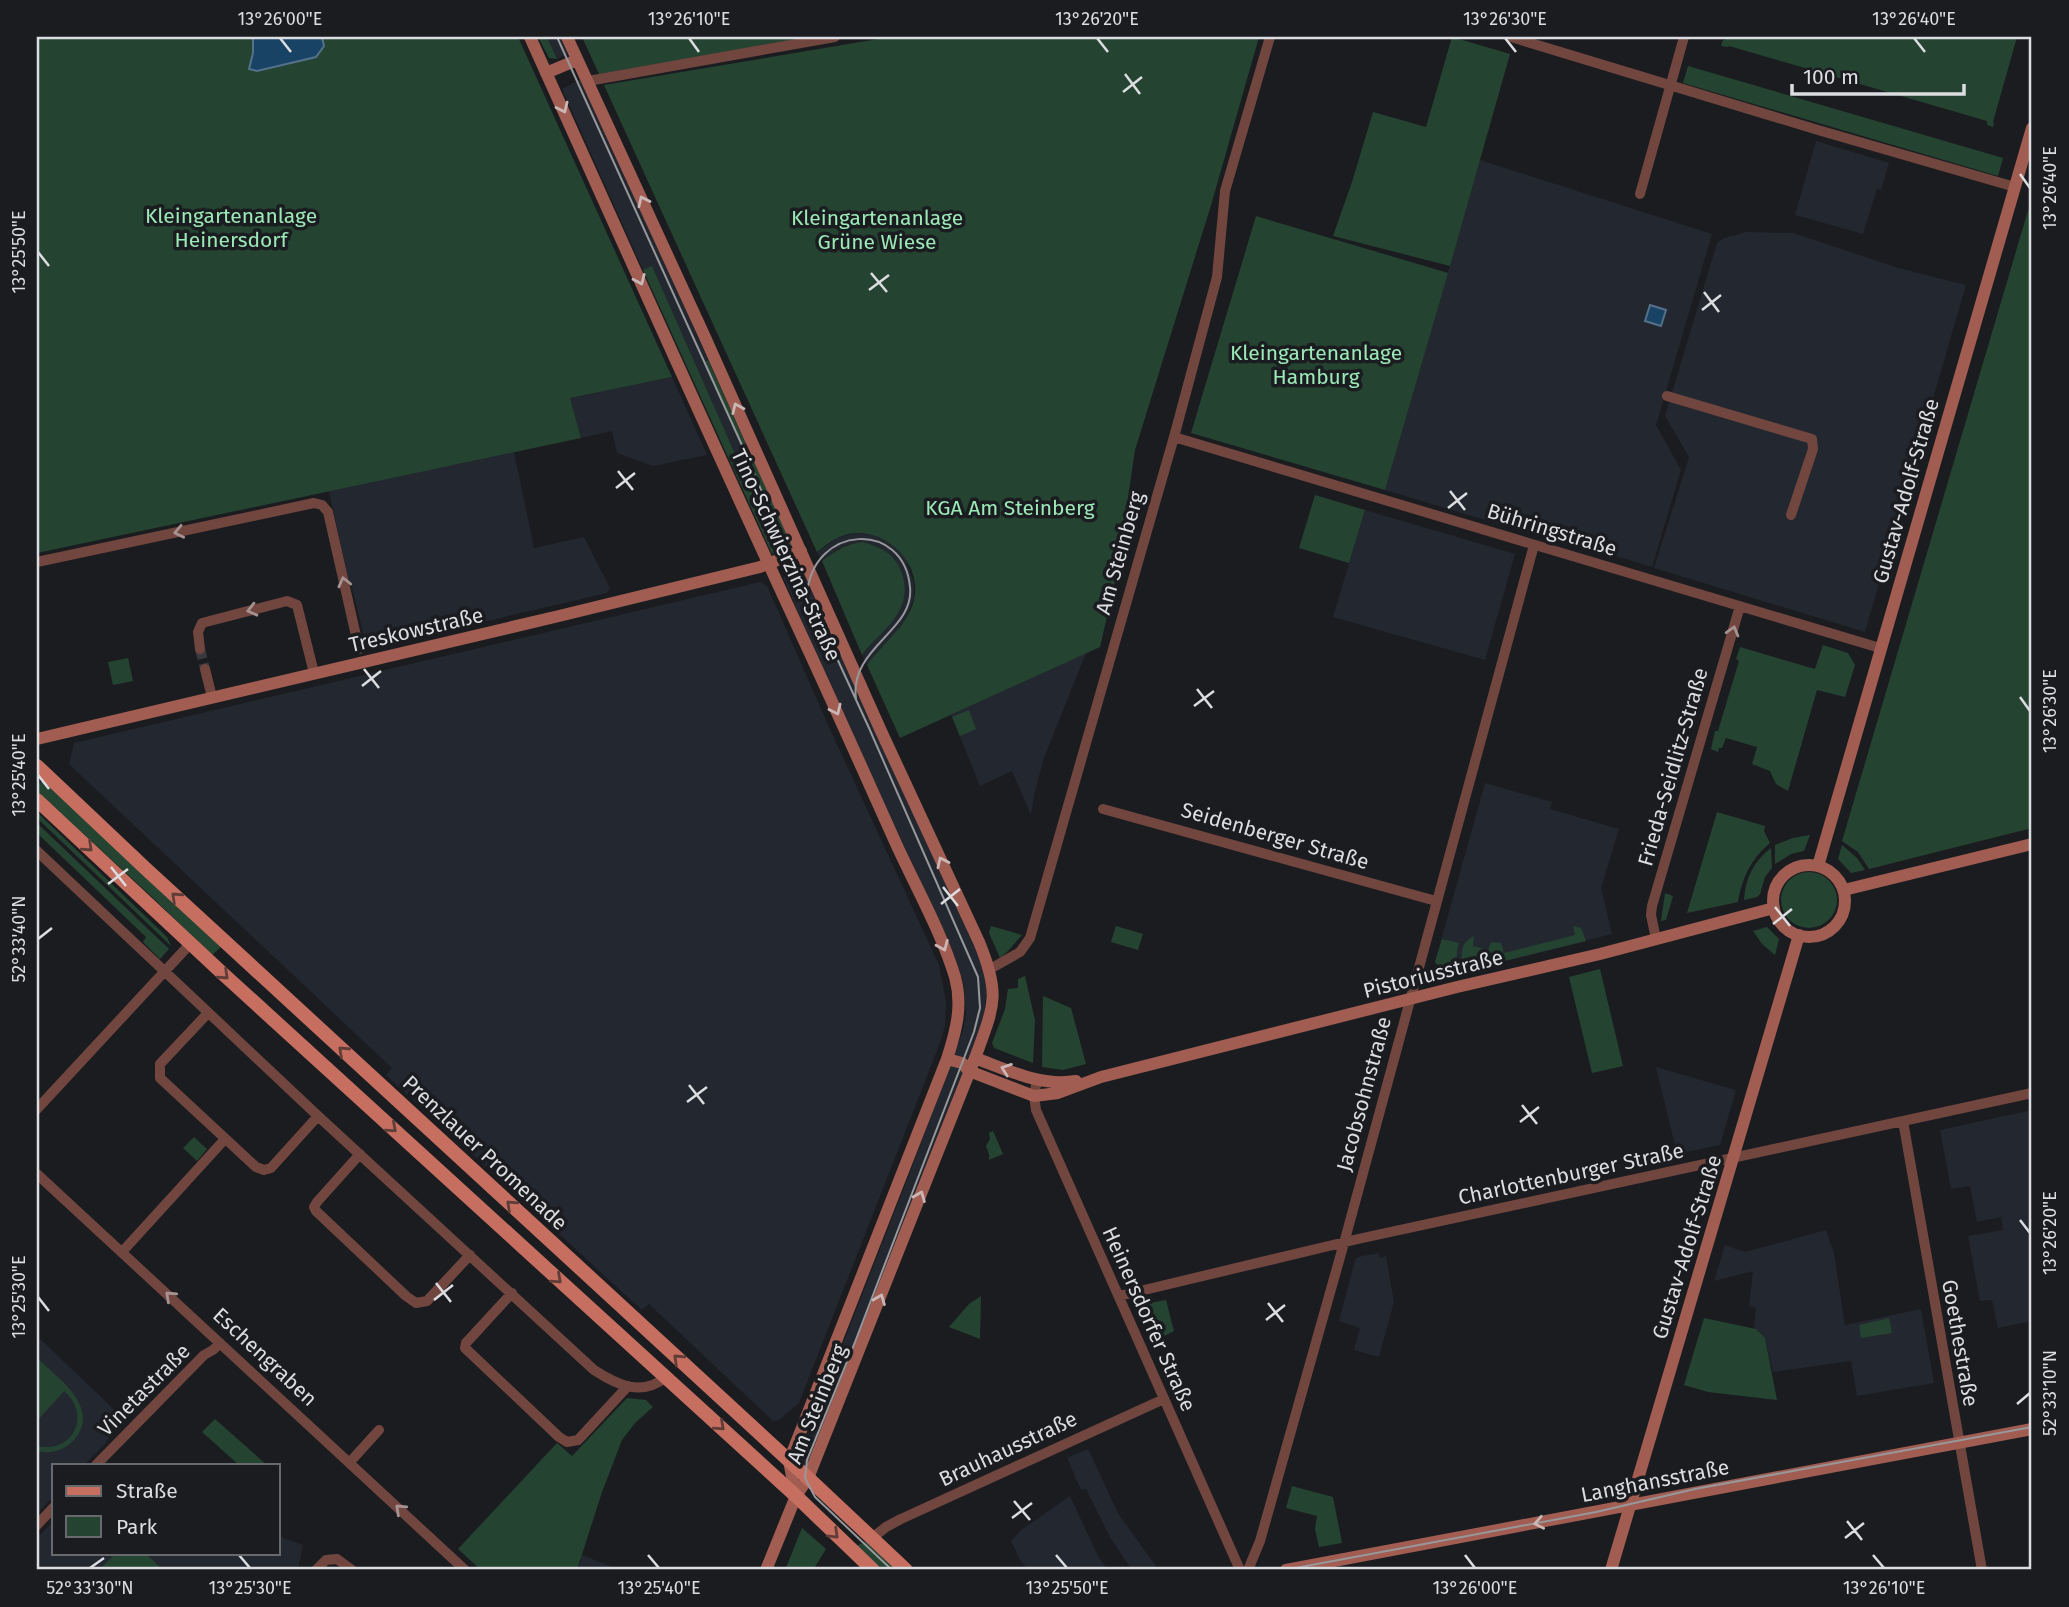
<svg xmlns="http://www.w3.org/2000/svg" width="2069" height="1607" font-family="'Fira Sans',sans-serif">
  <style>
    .built { fill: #23272f }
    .green { fill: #244431 }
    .water { fill: #184365; stroke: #53718a; stroke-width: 2 }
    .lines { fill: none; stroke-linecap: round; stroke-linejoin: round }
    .street-tunnel { stroke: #38393d; stroke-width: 10; stroke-dasharray: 10 5; stroke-linecap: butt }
    .street { stroke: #71463f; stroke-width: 10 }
    .secondary { stroke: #a15d51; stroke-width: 12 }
    .primary { stroke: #c66e5f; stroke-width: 14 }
    .tram { stroke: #97989c; stroke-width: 2 }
    .oneway { stroke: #cab7b5 }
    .oneway2 { stroke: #a69290 }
    .oneway3 { stroke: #5f3d39 }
    .ticks { fill: none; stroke: #dcdde0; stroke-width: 2.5 }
    .labels { text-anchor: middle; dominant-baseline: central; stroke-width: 7; stroke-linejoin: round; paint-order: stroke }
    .park-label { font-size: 21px; fill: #9ae9b7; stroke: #1b1c20 }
    .street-label { font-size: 21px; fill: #dcdde0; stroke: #1b1c20 }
    .neatline { fill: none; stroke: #dcdde0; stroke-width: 2.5 }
    .ticks-label { font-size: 18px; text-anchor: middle; fill: #dcdde0 }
  </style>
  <rect width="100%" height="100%" fill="#1b1c20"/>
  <!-- built -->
  <path class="built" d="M547,37H562L569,53L568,54L557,59Z
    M581,79L679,295L708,360L705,362L788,547L778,551L652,267L643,270L562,89Z
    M1816,141L1889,163L1881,190L1877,189L1863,234L1795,215Z
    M1480,160L1712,234L1656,425L1681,470L1652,567L1543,534L1542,537L1385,490Z
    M1746,232L1793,233L1895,267L1966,285L1865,632L1654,568L1689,457L1665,416L1717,243L1724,238Z
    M672,377L707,455L653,466L617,453L612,431L581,438L570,398Z
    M514,452L534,548L584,537L610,588L607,593L367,649L351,583H349L329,491Z
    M1365,510L1515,554L1485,660L1333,617Z
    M856,533L875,535L892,544L905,557L914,583V598L908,614L895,634L876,653L867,665L862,655L887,627L849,544L838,549L822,561L817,552L837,538Z
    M802,567L985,971L987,986L984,1017L810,1469L798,1458L909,1175L963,1030L966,1014L964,986L957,961L837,703L783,577Z
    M760,582L767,586L829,727L939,965L946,1002L945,1026L940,1043L799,1403L779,1420L773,1421L649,1304L642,1310L386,1075L392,1068L69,764L74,743Z
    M1086,653L1044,758L1034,795L1031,815L1012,771L980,786L951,715Z
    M1485,783L1552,802L1550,809L1619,829L1601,888L1612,934L1447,975L1435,962Z
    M1656,1067L1736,1090L1720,1145L1677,1154Z
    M2032,1110V1321L1998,1328L1992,1300L1980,1301L1968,1236L2003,1230L2001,1217L1977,1222L1970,1186L1951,1189L1940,1130Z
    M1826,1230L1834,1253L1845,1325L1921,1309L1934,1383L1857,1396L1851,1361L1773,1372L1765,1338L1754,1328L1756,1307L1749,1306L1753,1271L1714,1281L1725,1245L1745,1252Z
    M1379,1253L1380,1258L1386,1256L1394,1302L1379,1357L1354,1350L1360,1328L1339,1321L1355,1260L1358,1257Z
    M37,1336L122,1417L105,1444L84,1465H54V1496L37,1514Z
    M1088,1449L1119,1515L1156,1566L1153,1570H1132L1111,1539L1086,1489L1081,1490L1067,1458Z
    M1070,1496L1098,1556L1108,1570H1028L1020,1560L1011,1541L1021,1530Z
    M54,1520V1553H278V1536L303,1545L298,1570H37V1538Z
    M582,1555L620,1570H578Z"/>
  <!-- green -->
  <path class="green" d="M37,37H518L672,377L570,398L581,438L37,553Z
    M538,37H547L557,59L549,58Z
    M582,37H809L599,74Z
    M890,37H1259L1212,202L1135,450L1117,573L1100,647L900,738L867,665C882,644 907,627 914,600C922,565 890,531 855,533C840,534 828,543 817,552L604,85Z
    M1452,37L1510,54L1450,266L1333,236L1352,182L1373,112L1426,127Z
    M1726,37H2017L1993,122L1994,123L1993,127L1987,125V121L1729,46L1728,47L1721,46L1723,40H1725Z
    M1688,66L2003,158L1998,176L1683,83Z
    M2032,197V828L1869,869L1858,852L1842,841Z
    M1256,216L1448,273L1385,490L1191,433Z
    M652,266L778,551L772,554L643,270Z
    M708,360L792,545L788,547L704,362Z
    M1315,495L1365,510L1349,563L1299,548Z
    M863,542C873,545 885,549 892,557C906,572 909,596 898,613C889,629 873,640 862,655L822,561C836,550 846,544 863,542Z
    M1823,645L1848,653L1855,665L1845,697L1817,690L1788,791L1776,784L1770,771L1752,764L1757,747L1726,738L1722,748H1719L1718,752L1711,749L1715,731H1718L1739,661L1736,659L1740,647L1815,669Z
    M128,658L133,681L113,685L108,662Z
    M969,710L976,729L960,736L952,717Z
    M43,780L221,947L212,955L150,895L37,791V786Z
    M37,812L167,937L171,946L37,818Z
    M1717,812L1765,826L1764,831L1770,843C1751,859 1742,878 1738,902L1687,913Z
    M37,823L169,949L160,959L143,942L146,937L37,833Z
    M1810,835L1804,851L1791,854L1775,864V845L1793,838Z
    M1842,845L1857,858L1865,870L1851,873L1838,859Z
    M1771,848L1772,868L1765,877L1760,894L1757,897L1744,900C1745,878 1754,861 1771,848Z
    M1781 900a28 28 0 1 1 56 0a28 28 0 1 1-56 0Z
    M1665,893L1673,896L1666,920L1661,921Z
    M991,926L1022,935L1007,952L1000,958L989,933Z
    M1116,926L1143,934L1138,950L1111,942Z
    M1573,926L1581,928L1586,941L1464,971C1461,964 1460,949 1465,943C1467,940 1471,938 1474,936L1473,946L1488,950L1491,942L1501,943L1504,953L1575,935Z
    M1767,927L1779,939L1775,955L1762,944L1753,931Z
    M1442,939L1459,943C1456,953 1456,961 1460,972L1447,975L1435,962Z
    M1600,969L1623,1066L1592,1073L1569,977Z
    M1025,976L1035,1020L1033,1063L994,1048L992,1043L1005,1009L1008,989L1018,988V979Z
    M1043,996L1071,1008L1086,1064L1063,1070L1042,1067Z
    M993,1131L1003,1154L989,1160V1154L986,1146L990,1139L989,1133Z
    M194,1137L207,1149L197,1161L183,1148Z
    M981,1296L980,1339L949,1327L969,1304Z
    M1166,1300L1174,1331L1154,1341L1139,1305Z
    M1704,1318L1756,1329L1765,1338L1777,1400L1708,1392L1684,1385Z
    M1889,1318L1892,1333L1861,1338L1859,1325Z
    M37,1358C58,1378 104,1409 72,1442C62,1451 50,1454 37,1451V1446C73,1454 92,1415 64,1391L37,1421Z
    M627,1398L646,1400L653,1407L635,1423L622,1440L602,1492L577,1570H481L458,1549L557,1443L572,1456Z
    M215,1419L267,1465H239L202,1432Z
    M1292,1486L1333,1497L1342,1543L1319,1547L1315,1529L1317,1516L1286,1508Z
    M802,1528L826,1549L813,1570H785Z
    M866,1542L897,1570H881L855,1546Z
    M116,1553H145L163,1570H99Z"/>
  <!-- water -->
  <path class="water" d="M253,37H322L324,46L316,57L257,71L249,69L253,53Z
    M1650,305L1666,310L1661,326L1645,321Z"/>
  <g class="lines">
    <!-- street-tunnel -->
    <path class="street-tunnel" d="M200,649L205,669"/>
    <!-- street -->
    <path class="street" d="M1511,37L1818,130L2015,187
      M588,81L835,37
      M1640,194L1684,37
      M1667,396L1812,439L1813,449L1791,515
      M1174,437L1880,648
      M37,562L314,503L322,505L328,512L359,649
      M200,649L198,632L202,623L287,601L297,605L314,673
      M205,669L212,697
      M1103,809L1436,901
      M37,851L318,1116L594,1370C617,1385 642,1397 666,1377
      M1656,939L1651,915L1652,906L1740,606
      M990,969L1020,952L1030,938L1174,437L1217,277L1225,191L1270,37
      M208,1013L160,1064V1078L256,1167L264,1170L271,1168L318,1116
      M1037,1080L1034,1096L1036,1110L1240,1570
      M37,1109L191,943
      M1903,1121L1982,1570
      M360,1154L317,1202L314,1207L316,1211L406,1296L416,1303L427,1301L470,1255
      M37,1174L465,1570
      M122,1252L225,1139
      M512,1293L466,1343L465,1348L559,1437L567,1442L578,1440L628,1386
      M1119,1296L1358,1239L2032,1093
      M350,1462L379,1430
      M96,1465L204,1355L213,1350L220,1343
      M37,1525L54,1507
      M872,1538L886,1527L901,1519L1164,1399
      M316,1570L326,1560L337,1559L352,1570
      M1248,1570L1260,1541L1344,1243L1534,545"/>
    <!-- secondary -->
    <path class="secondary" d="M530,37C620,236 709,436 801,634C834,705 866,777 898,848C917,889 942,934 955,977C963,1006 956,1031 947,1059L789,1461L796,1496
      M567,37L704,335L881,731L979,942C1001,995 994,1006 975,1058L808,1478L796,1496L766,1570
      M546,73L577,60
      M37,739L559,616L760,567L801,551
      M1773 901a36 36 0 1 1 72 0a36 36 0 1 1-72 0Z
      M1818,866L2032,128
      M1844,890L2032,844
      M975,1058C1008,1070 1041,1087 1076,1081
      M947,1059L962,1063L969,1071L1034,1096L1058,1093L1101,1077L1457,987L1600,954L1774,908
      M1286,1570L2032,1429
      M1611,1570L1799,935"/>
    <!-- primary -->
    <path class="primary" d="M37,766L145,868L808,1478L906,1570
      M37,800L221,972L796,1496L873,1570"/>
    <!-- tram -->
    <path class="tram" d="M557,37L741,443L783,541L869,728L978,977L980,1008L974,1032L855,1342L807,1460L805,1478L815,1497L892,1570
      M807,594C813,524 904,520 910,587C915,631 849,647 856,699
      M1285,1570L1596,1512L1695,1489L2032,1427"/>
  </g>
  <!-- one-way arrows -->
  <defs><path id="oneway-chevron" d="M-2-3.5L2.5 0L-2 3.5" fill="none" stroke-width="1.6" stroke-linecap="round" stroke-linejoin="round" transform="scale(1.75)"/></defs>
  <g class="oneway">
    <use href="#oneway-chevron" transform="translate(563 108) rotate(65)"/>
    <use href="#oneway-chevron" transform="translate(643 201) rotate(-115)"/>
    <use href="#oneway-chevron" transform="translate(640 280) rotate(66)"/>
    <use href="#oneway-chevron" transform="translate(737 408) rotate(-114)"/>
    <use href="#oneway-chevron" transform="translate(836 710) rotate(65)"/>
    <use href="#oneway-chevron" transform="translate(942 862) rotate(-115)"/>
    <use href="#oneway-chevron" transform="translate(943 946) rotate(67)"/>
    <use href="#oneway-chevron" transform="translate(1006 1069) rotate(-160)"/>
    <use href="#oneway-chevron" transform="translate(920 1196) rotate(-68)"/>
    <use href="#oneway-chevron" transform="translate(880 1299) rotate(-68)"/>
    <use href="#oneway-chevron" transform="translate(1539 1523) rotate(169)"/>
  </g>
  <g class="oneway2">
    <use href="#oneway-chevron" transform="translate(179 532) rotate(168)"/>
    <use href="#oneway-chevron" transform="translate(344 582) rotate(-103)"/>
    <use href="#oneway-chevron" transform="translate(252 610) rotate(166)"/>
    <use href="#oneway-chevron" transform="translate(1733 631) rotate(-74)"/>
    <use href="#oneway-chevron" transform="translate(170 1296) rotate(-137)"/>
    <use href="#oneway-chevron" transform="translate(400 1509) rotate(-137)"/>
  </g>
  <g class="oneway3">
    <use href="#oneway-chevron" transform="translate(88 847) rotate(43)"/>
    <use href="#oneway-chevron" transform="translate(176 897) rotate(-137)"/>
    <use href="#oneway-chevron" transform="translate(224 975) rotate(43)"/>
    <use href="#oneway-chevron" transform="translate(343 1051) rotate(-137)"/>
    <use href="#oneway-chevron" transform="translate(392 1128) rotate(42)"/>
    <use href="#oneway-chevron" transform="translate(511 1205) rotate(-137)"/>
    <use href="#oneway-chevron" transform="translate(557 1279) rotate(42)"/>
    <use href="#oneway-chevron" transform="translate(678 1359) rotate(-137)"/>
    <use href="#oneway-chevron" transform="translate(720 1426) rotate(42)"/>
    <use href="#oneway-chevron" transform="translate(834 1534) rotate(44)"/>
  </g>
  <!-- ticks -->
  <path class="ticks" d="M280,38L291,52M689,38L699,52M1097,38L1108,52M1505,38L1516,52M1914,38L1925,52M1125,74L1140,94M1123,92L1142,77M2020,174L2030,188M38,252L49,266M871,273L887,292M869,290L889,275M1704,292L1719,312M1702,310L1721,295M618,471L633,490M616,488L635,473M1450,491L1465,510M1448,508L1467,493M364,669L379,688M362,686L381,671M1197,689L1212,708M2020,697L2030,711M1194,706L1214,691M38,775L49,789M111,867L126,886M108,884L128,869M943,887L958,906M941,904L960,889M1775,907L1790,926M1773,924L1792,909M38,939L52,928M689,1085L704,1104M687,1102L707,1087M1522,1105L1537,1124M1520,1122L1539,1107M2020,1220L2030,1233M436,1283L451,1302M38,1297L49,1311M434,1300L453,1285M1268,1303L1283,1322M1266,1320L1285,1305M2017,1404L2030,1393M1014,1501L1030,1520M1012,1518L1032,1503M1847,1521L1862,1540M1845,1538L1864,1523M239,1555L250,1568M648,1555L659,1568M1056,1555L1067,1568M1465,1555L1475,1568M1873,1555L1884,1568M90,1568L104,1558"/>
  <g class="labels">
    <!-- park labels -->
    <g class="park-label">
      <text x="231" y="216">Kleingartenanlage<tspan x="231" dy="24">Heinersdorf</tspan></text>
      <text x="877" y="218">Kleingartenanlage<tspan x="877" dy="24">Grüne Wiese</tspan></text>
      <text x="1316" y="353">Kleingartenanlage<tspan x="1316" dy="24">Hamburg</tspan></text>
      <text x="1010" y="508">KGA Am Steinberg</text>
    </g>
    <!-- street labels -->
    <g class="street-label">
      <text transform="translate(1906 491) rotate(-74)">Gustav-Adolf-Straße</text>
      <text transform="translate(1552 530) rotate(17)">Bühringstraße</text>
      <text transform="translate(1120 553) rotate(-74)">Am Steinberg</text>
      <text transform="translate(786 555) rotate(65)">Tino-Schwierzina-Straße</text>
      <text transform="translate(416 630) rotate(-13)">Treskowstraße</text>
      <text transform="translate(1673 767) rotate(-74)">Frieda-Seidlitz-Straße</text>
      <text transform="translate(1275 836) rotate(16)">Seidenberger Straße</text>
      <text transform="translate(1433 974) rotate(-14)">Pistoriusstraße</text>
      <text transform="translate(1364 1094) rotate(-75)">Jacobsohnstraße</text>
      <text transform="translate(485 1153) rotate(43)">Prenzlauer Promenade</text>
      <text transform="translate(1571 1174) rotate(-12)">Charlottenburger Straße</text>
      <text transform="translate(1687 1247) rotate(-73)">Gustav-Adolf-Straße</text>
      <text transform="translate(1149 1319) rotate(66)">Heinersdorfer Straße</text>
      <text transform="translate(1960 1343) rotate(80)">Goethestraße</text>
      <text transform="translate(265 1357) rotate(43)">Eschengraben</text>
      <text transform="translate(144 1390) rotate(-45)">Vinetastraße</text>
      <text transform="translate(817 1404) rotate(-68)">Am Steinberg</text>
      <text transform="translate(1008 1449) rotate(-25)">Brauhausstraße</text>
      <text transform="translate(1655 1481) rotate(-11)">Langhansstraße</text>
    </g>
  </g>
  <!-- border -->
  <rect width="2069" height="1607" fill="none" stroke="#1b1c20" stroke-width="77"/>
  <!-- legend -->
  <rect x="52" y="1464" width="228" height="91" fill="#1b1c20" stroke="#68696d" stroke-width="2"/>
  <rect x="66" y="1486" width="35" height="10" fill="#c66e5f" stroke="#68696d" stroke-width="2"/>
  <text x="116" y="1498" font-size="21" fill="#dcdde0">Straße</text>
  <rect x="66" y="1516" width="35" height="21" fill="#244431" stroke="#68696d" stroke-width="2"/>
  <text x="116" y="1534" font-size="21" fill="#dcdde0">Park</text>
  <!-- scale -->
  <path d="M1792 84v10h172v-10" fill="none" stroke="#dcdde0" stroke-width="3.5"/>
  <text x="1803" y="84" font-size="21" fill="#dcdde0" stroke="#1b1c20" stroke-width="5" paint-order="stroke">100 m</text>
  <rect x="38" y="38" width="1992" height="1530" class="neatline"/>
  <g class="ticks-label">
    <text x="280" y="25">13°26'00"E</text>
    <text x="689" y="25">13°26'10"E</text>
    <text x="1097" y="25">13°26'20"E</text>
    <text x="1505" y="25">13°26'30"E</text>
    <text x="1914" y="25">13°26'40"E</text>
    <text transform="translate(2050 188) rotate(-90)" y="6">13°26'40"E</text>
    <text transform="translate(19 252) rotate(-90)" y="6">13°25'50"E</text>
    <text transform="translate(2050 711) rotate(-90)" y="6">13°26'30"E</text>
    <text transform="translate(19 775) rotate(-90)" y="6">13°25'40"E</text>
    <text transform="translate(19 939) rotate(-90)" y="6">52°33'40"N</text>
    <text transform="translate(2050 1233) rotate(-90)" y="6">13°26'20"E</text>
    <text transform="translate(19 1297) rotate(-90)" y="6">13°25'30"E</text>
    <text transform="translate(2050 1393) rotate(-90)" y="6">52°33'10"N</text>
    <text x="90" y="1594">52°33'30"N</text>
    <text x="250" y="1594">13°25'30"E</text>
    <text x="659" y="1594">13°25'40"E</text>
    <text x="1067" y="1594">13°25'50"E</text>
    <text x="1475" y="1594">13°26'00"E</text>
    <text x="1884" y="1594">13°26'10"E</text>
  </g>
</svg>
